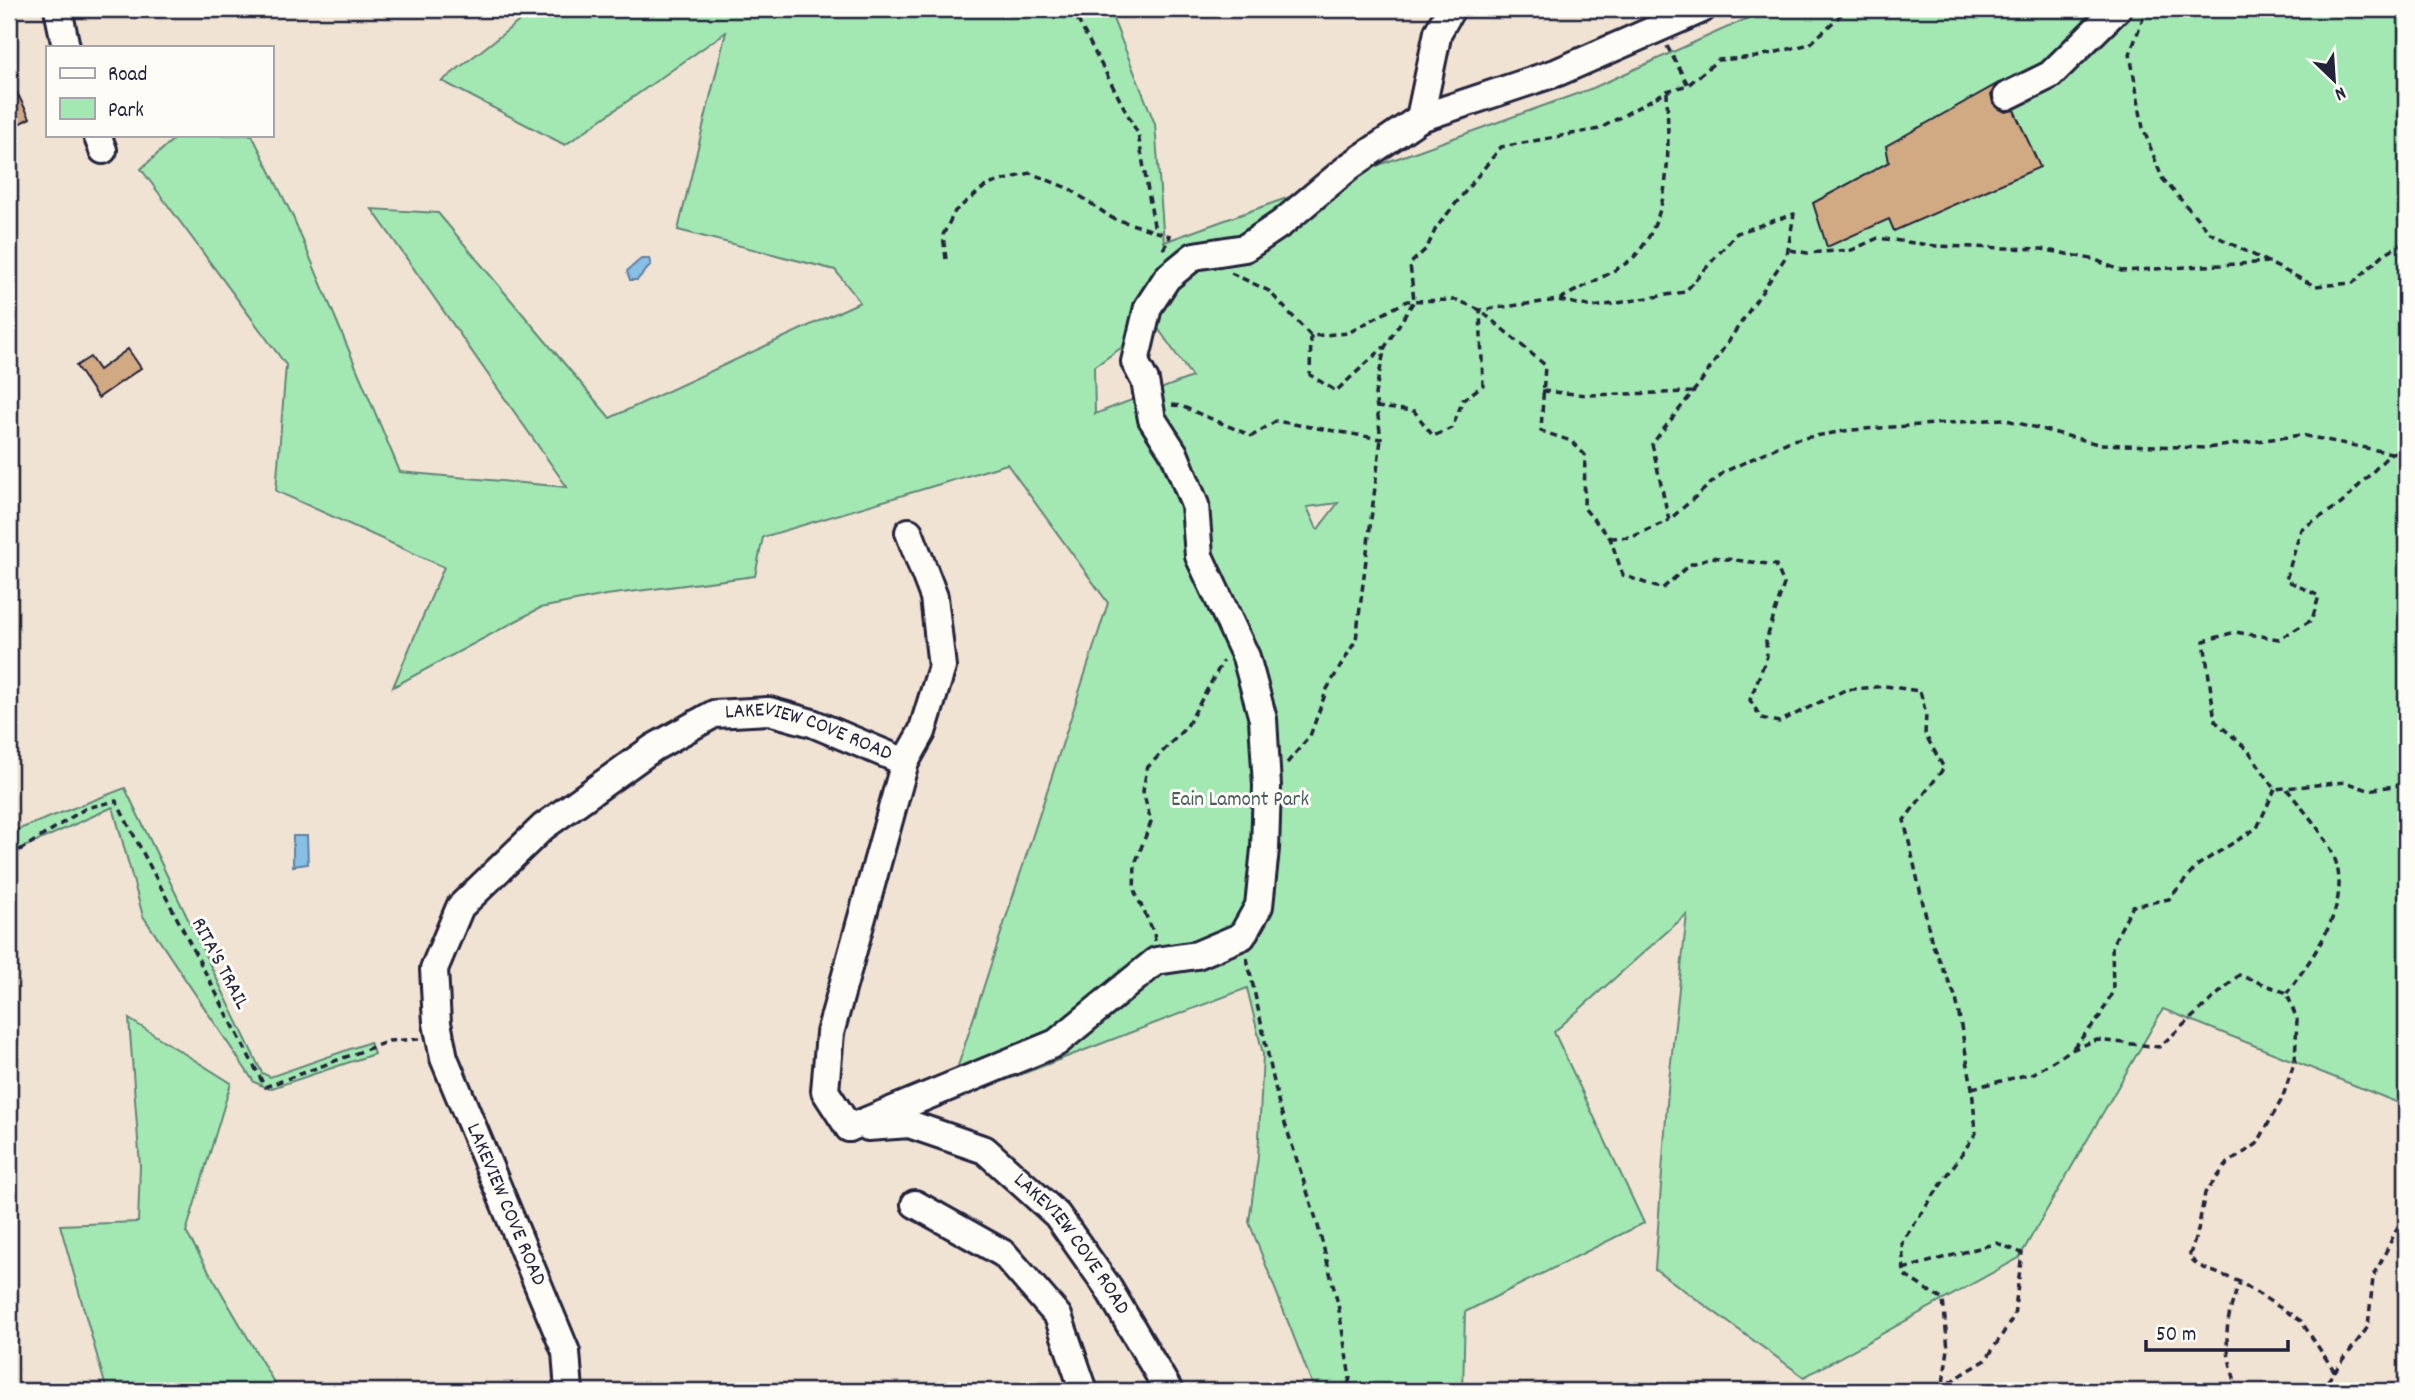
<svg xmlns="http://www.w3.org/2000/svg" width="2415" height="1400" font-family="Dekko,sans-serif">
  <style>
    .green { fill: #a3e8b3; stroke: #628577; stroke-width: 2; fill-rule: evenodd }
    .water { fill: #88bfe6; stroke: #5f80a2; stroke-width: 2 }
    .building { fill: #d1a983; stroke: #22223b; stroke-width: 2 }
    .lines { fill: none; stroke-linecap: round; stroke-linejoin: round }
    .minor-casing { stroke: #22223b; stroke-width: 32 }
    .path { stroke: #22223b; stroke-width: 3.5; stroke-dasharray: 7 5; stroke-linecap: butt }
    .minor { stroke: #fdfcf7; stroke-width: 26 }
    .labels { text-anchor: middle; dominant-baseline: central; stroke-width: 6; stroke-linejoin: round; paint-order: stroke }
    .street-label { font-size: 21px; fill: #22223b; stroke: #fdfcf7 }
    .park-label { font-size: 21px; fill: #495d5f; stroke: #fdfcf7 }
  </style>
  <rect width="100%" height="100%" fill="#f0e3d4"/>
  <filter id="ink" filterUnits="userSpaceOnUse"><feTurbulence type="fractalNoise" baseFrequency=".0143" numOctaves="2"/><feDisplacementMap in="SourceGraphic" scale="14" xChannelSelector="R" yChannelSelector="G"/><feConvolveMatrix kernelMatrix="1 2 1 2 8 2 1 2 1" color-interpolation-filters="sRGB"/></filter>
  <g filter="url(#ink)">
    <!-- green -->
    <path class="green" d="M535,9H1109L1155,124L1164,242L1593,88L1768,9H2406V1106L2163,1009L2019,1258L1804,1377L1655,1269L1668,1090L1687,914L1554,1032L1644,1223L1465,1312L1463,1391H1315L1249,1222L1258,1157L1263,1054L1247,988L946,1103L1108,603L1007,464L763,537L755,576L606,595L540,608L393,687L444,567L276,491L286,365L141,169L178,135H252L293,217L400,472L567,487L372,209L438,213L610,418L860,302L835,270L678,230L726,32L565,145L442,81ZM1155,324L1192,377L1095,414L1094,367ZM1338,503L1318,529H1317L1307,507Z
      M125,788L262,1073L270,1077L370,1042L374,1054L269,1089L254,1082L143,916L113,807L9,854V833Z
      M129,1019L231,1083L186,1232L279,1391H107L60,1225L138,1222L140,1166Z"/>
    <!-- water -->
    <path class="water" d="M641,259H649L651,265L637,280H630L627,271Z
      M293,836H307L308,864L293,866Z"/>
    <!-- building -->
    <path class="building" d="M9,77L30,118L9,129Z
      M1997,84L1991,94L1993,103L2005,112L2014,110L2040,167L1894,231L1889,219L1827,247L1813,203L1889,162L1886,146Z
      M128,349L141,368L98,398L76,366L90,357L99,370Z"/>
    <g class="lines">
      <defs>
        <g id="minor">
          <path d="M58,9L66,47"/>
          <path d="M1451,9L1438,32L1420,118L1558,72L1702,9"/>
          <path d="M2007,96L2050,75L2117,9"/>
          <path d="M97,135L103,150"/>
          <path d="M905,762L922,732L942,667L934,597L909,532"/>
          <path id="s1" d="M868,1127L909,1124L985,1150L1057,1215L1107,1286L1169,1391"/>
          <path d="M849,1128L1056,1043L1156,961L1197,955L1242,936L1259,906L1265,849L1267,786L1263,719L1246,657L1199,556L1195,505L1174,453L1152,419L1145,381L1135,362L1148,307L1167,278L1194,256L1245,248L1282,223L1350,166L1420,118"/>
          <path d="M915,1204L1004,1254L1058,1316L1084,1391"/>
          <path id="s2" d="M569,1391L566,1352L444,1058L437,1023L434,969L460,907L543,827L653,748L714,714L769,711L812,723L905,762L830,1033L825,1091L849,1128"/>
        </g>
      </defs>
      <!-- minor casing -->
      <use href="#minor" class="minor-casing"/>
      <!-- path -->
      <path class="path" d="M1072,9L1138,134L1155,231
        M2153,9L2143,18L2130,54L2143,128L2162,178L2210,233L2315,286L2353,283L2384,254L2406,241
        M1667,46L1688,85
        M2406,146V150
        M1790,250L1807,253L1852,250L1878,238L1936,246L2042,249L2096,260L2121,271L2270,262
        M946,259L943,235L955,211L987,185L1030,173L1070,189L1112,218L1170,236L1162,252
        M1231,273L1269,291L1311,336L1348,333L1407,301L1457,300L1480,310L1545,365L1541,431L1571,441L1585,455L1584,508L1610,538L1623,575L1662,589L1689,565L1711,557L1776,565L1784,584L1766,641L1767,656L1750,700L1761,718L1779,722L1845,690L1885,686L1920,691L1926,714L1925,734L1944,768L1904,820L1932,943L1956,998L1972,1088L1976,1133L1902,1242L1904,1275L1943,1300L1948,1349L1942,1391
        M1560,299C1577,289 1623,269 1635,256C1674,213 1668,146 1667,92
        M1311,336L1310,375L1336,391L1384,347
        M1542,391L1588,395L1693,392
        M1172,405L1181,406L1252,436L1276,421L1381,439L1375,394L1385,347L1414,301L1410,264L1427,248L1436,228L1501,147L1599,129L1667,91L1688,85L1718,60L1756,57L1810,44L1847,9
        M1376,407L1414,411L1433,436L1452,428L1463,400L1483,385L1480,310L1558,300L1593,307L1685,292L1737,233L1794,214L1787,255L1700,383L1652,444L1669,520L1724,472L1792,440L1851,430L2003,419L2098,444L2207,448L2301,435L2391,453L2341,504L2301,529L2286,580L2319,596L2312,620L2279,639L2235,632L2204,641L2215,721L2248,750L2275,789L2346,782L2368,790L2406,784
        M2391,453L2406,451
        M1610,538L1632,537L1669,520
        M1287,763L1310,736L1327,689L1356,640L1381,439
        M2287,789C2304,812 2330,838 2337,866C2348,912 2312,958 2287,993
        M9,857L86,808L116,801L265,1087L389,1041L419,1039
        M1155,941L1154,933L1134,890L1135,864L1151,822L1143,791L1147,768L1187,726L1223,661
        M1247,958L1279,1105L1317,1222L1338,1304L1350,1378L1346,1391
        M2073,1048L2099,1018L2113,991L2112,945L2133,906L2169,899L2198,865L2257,828L2275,789
        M1972,1088L2034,1073L2071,1050L2097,1040L2159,1047L2239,975L2287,993L2297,1020L2295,1061L2282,1099L2257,1144L2228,1163L2205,1193L2198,1230L2189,1257L2199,1266L2240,1282L2301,1321L2335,1372
        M1903,1269L1997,1243L2022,1253L2014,1316L1986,1360L1945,1385
        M2238,1391C2224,1347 2222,1326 2240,1282
        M2320,1391L2368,1327L2373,1278L2406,1210"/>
      <!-- minor -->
      <use href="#minor" class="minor"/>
    </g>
  </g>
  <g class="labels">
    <!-- street labels -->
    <g class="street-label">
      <text stroke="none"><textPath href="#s2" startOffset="933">LAKEVIEW COVE ROAD</textPath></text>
      <text transform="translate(219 964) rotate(62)">RITA'S TRAIL</text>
      <text transform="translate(505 1205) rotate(67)">LAKEVIEW COVE ROAD</text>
      <text stroke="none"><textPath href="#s1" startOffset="250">LAKEVIEW COVE ROAD</textPath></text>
    </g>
    <!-- park labels -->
    <g class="park-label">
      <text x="1240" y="801">Eain Lamont Park</text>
    </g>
  </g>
  <!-- margin -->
  <rect width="2415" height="1400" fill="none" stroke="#fdfcf7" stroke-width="35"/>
  <rect x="18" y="18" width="2380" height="1365" fill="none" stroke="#22223b" stroke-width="2.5" filter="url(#ink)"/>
  <!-- legend -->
  <rect x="46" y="46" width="228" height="91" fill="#fdfcf7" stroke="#a5a5ac" stroke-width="2"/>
  <rect x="60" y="68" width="35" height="10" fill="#fdfcf7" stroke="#a5a5ac" stroke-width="2"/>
  <text x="108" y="80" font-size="21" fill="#22223b">Road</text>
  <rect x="60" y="98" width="35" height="21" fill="#a3e8b3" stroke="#a5a5ac" stroke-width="2"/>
  <text x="108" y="116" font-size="21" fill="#22223b">Park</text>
  <!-- north arrow -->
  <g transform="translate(2334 80) rotate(155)" stroke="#fdfcf7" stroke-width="5" paint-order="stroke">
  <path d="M0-5L12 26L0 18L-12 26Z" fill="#22223b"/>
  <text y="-10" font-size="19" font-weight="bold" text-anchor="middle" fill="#22223b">N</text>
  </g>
  <!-- scale -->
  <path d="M2146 1340v10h142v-10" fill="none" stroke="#22223b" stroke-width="3.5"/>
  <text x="2156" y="1340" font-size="21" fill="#22223b" stroke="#fdfcf7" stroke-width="5" paint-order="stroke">50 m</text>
</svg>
